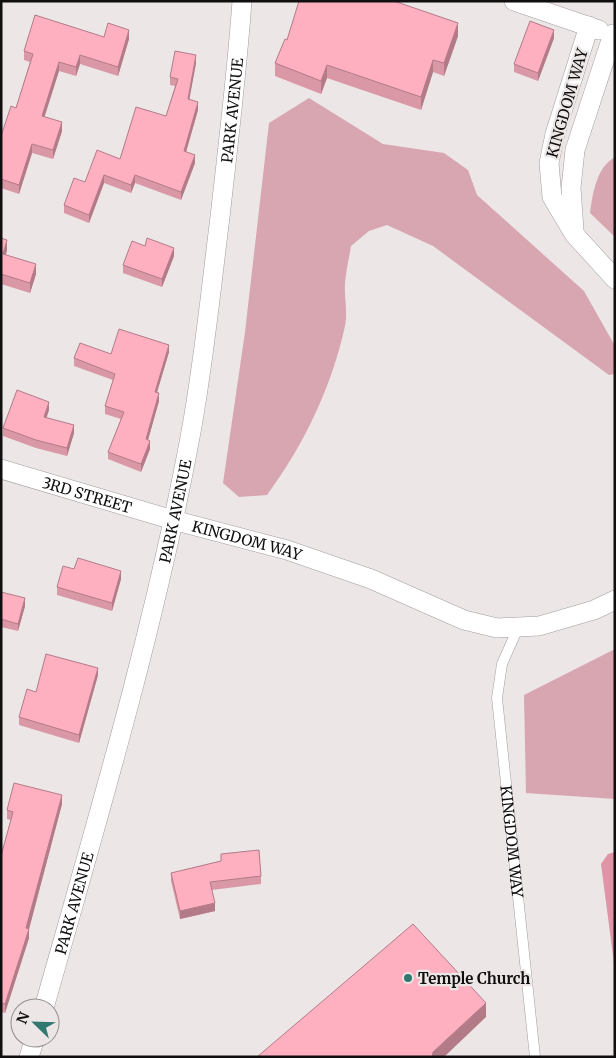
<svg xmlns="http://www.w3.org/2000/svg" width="616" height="1058" font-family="Merriweather,serif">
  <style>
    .green { fill: #d8a6b0 }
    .water { fill: #e094a5 }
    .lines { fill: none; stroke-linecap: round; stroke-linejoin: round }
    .lane-casing { stroke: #a39d9e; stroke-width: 11 }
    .street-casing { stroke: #a39d9e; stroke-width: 20 }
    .lane { stroke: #fff; stroke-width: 10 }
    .street { stroke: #fff; stroke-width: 19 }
    .wall { fill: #da97a6 }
    .shaded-wall { fill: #b27b87 }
    .building { fill: #feb0c1; stroke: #b27b87 }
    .poi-dot { fill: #317870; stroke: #ece6e7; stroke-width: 2 }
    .labels { text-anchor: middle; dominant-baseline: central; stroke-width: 4.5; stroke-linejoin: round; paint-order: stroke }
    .street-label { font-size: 15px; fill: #100e0e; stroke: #ece6e7 }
    .poi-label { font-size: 15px; font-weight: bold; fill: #100e0e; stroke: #ece6e7; text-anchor: start }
  </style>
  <rect width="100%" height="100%" fill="#ece6e7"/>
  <!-- green -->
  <path class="green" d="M309,98L383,144L444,153L468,170L477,195L584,291L615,346V374L609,375L433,246L387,225L369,231L351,246C349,258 346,271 345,283C344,297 348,312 345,326C332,386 304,445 267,495L239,497L223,483L245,332L269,123Z
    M615,157V237L590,213C593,193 596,168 615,157Z
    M615,649V799L526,793L524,695Z"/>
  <!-- water -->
  <path class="water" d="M615,852V971L601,864L608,854Z"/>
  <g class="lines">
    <defs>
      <g id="lane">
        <path id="s1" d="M518,628L502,664L497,698L535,1057"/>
      </g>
      <g id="street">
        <path d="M514,1L599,30"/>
        <path d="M589,26L555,134L549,163L552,197L574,234L615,279"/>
        <path d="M574,230L571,188L575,150L613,34"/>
        <path id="s2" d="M1,469L173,520L287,550L371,579L464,620L497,628L539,626L594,610L615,600"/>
        <path id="s3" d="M44,1008C98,817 155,627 191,432C204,361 211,289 220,217C228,145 237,73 242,1"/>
        <path d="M29,1057L35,1038"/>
      </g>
    </defs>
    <!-- lane casing -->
    <use href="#lane" class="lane-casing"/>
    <!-- street casing -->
    <use href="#street" class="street-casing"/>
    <!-- lane -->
    <use href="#lane" class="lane"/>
    <!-- street -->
    <use href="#street" class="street"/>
  </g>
  <!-- wall -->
  <path class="wall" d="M458,36L444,76L433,72L421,110L327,78L321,94L275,76V63L287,40Z
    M104,37L129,39L118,76L80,64L76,76L59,71L44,116L62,131L53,159L32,153L19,194L1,188V136L16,108L30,62L24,60V51Z
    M554,38L538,81L514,72V64Z
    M196,63L189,99L198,110L186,152L195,163L181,200L135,183L131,193L104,183L89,223L64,213V205L85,182L120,159L166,116L175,86L170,85V77Z
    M1,238L7,250L6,255L36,274L30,293L1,284Z
    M174,256L162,287L123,273V265Z
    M169,352L157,392L159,401L148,440L150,449L141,472L108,459V452L121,419L105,414V406L113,380L74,366V358L111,354Z
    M49,410L46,418L74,433L67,456L36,448L3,436V428Z
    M74,569L121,579L112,611L57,595V587Z
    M1,592L25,606L18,631L1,627Z
    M98,675L79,743L19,725V717L36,692Z
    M62,804L29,929V938L5,1013L1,1012V856L11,820L7,819V810Z
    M221,854L261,876V884L212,890L215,911L180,919L171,881V873L221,861Z"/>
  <!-- shaded-wall -->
  <path class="shaded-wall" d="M458,23V36L444,76V63Z
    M129,30V39L118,76V67Z
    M554,30V38L538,81V73Z
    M80,55V64L76,76V67Z
    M196,55V63L188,107V99Z
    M433,60V72L421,110V97Z
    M59,62V71L42,125V116Z
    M327,65V78L321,94V81Z
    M198,102V110L184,159V151Z
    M62,122V131L53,159V150Z
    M32,144V153L19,194V185Z
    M195,155V163L181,200V192Z
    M104,175V183L89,223V215Z
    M135,175V183L131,193V185Z
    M7,240V250L3,264V254Z
    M174,248V256L162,287V279Z
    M36,264V274L30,293V283Z
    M169,345V352L155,399V392Z
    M159,393V401L146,447V439Z
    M49,402V410L44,425V417Z
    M74,425V433L67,456V448Z
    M150,441V449L141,472V464Z
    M121,571V579L112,611V603Z
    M25,598V606L18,631V624Z
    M98,668V675L79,743V735Z
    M62,795V804L29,929V938L5,1013V1004Z
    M215,903V911L180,919V911Z
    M486,1003V1017L444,1057H432L433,1052Z"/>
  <!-- building -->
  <path class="building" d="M299,1H394L458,23L444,63L433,60L421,97L327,65L321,81L275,63L285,39L287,40Z
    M35,15L104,37L108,23L129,30L118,67L80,55L76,67L59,62L42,116L62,122L53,150L32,144L19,185L1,179V136L11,106L16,108L33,54L24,51Z
    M530,21L554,30L538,73L514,64Z
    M175,51L196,55L188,99L198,102L184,151L195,155L181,192L135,175L131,185L104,175L89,215L64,205L74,178L85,182L97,150L120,159L136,107L166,116L178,79L170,77Z
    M1,238L7,240L3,254L36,264L30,283L1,274Z
    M147,238L174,248L162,279L123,265L132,241L145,246Z
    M119,329L169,345L155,392L159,393L146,439L150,441L141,464L108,452L124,412L105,406L115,374L74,358L80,343L111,354Z
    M17,390L49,402L44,417L74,425L67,448L36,440L3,428Z
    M78,558L121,571L112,603L57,587L63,566L74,569Z
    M1,592L25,598L18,624L1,619Z
    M46,654L98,668L79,735L19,717L27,689L36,692Z
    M14,783L62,795L26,928L29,929L5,1004L1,1003V856L13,812L7,810Z
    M259,850L261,876L210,882L215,903L180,911L171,873L221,861V854Z
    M413,924L486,1003L433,1052L432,1057H257Z"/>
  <!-- markers -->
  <circle class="poi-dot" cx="408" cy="978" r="5"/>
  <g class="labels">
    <!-- street labels -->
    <g class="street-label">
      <text transform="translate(567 103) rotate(-74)">KINGDOM WAY</text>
      <text stroke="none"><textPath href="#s3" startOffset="919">PARK AVENUE</textPath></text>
      <text stroke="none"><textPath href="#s2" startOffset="90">3RD STREET</textPath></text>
      <text stroke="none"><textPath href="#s3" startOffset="514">PARK AVENUE</textPath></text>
      <text stroke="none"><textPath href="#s2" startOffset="256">KINGDOM WAY</textPath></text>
      <text stroke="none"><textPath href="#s1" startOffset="218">KINGDOM WAY</textPath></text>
      <text stroke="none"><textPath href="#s3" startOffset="109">PARK AVENUE</textPath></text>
    </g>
    <!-- poi labels -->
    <g class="poi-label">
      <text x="418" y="978">Temple Church</text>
    </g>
  </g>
  <!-- border -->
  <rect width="616" height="1058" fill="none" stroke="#100e0e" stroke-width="5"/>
  <!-- north arrow -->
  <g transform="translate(35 1023) rotate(293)"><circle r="24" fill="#ece6e7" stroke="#949090"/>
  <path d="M0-4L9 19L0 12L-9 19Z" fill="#317870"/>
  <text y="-8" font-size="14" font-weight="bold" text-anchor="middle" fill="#100e0e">N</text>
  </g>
</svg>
